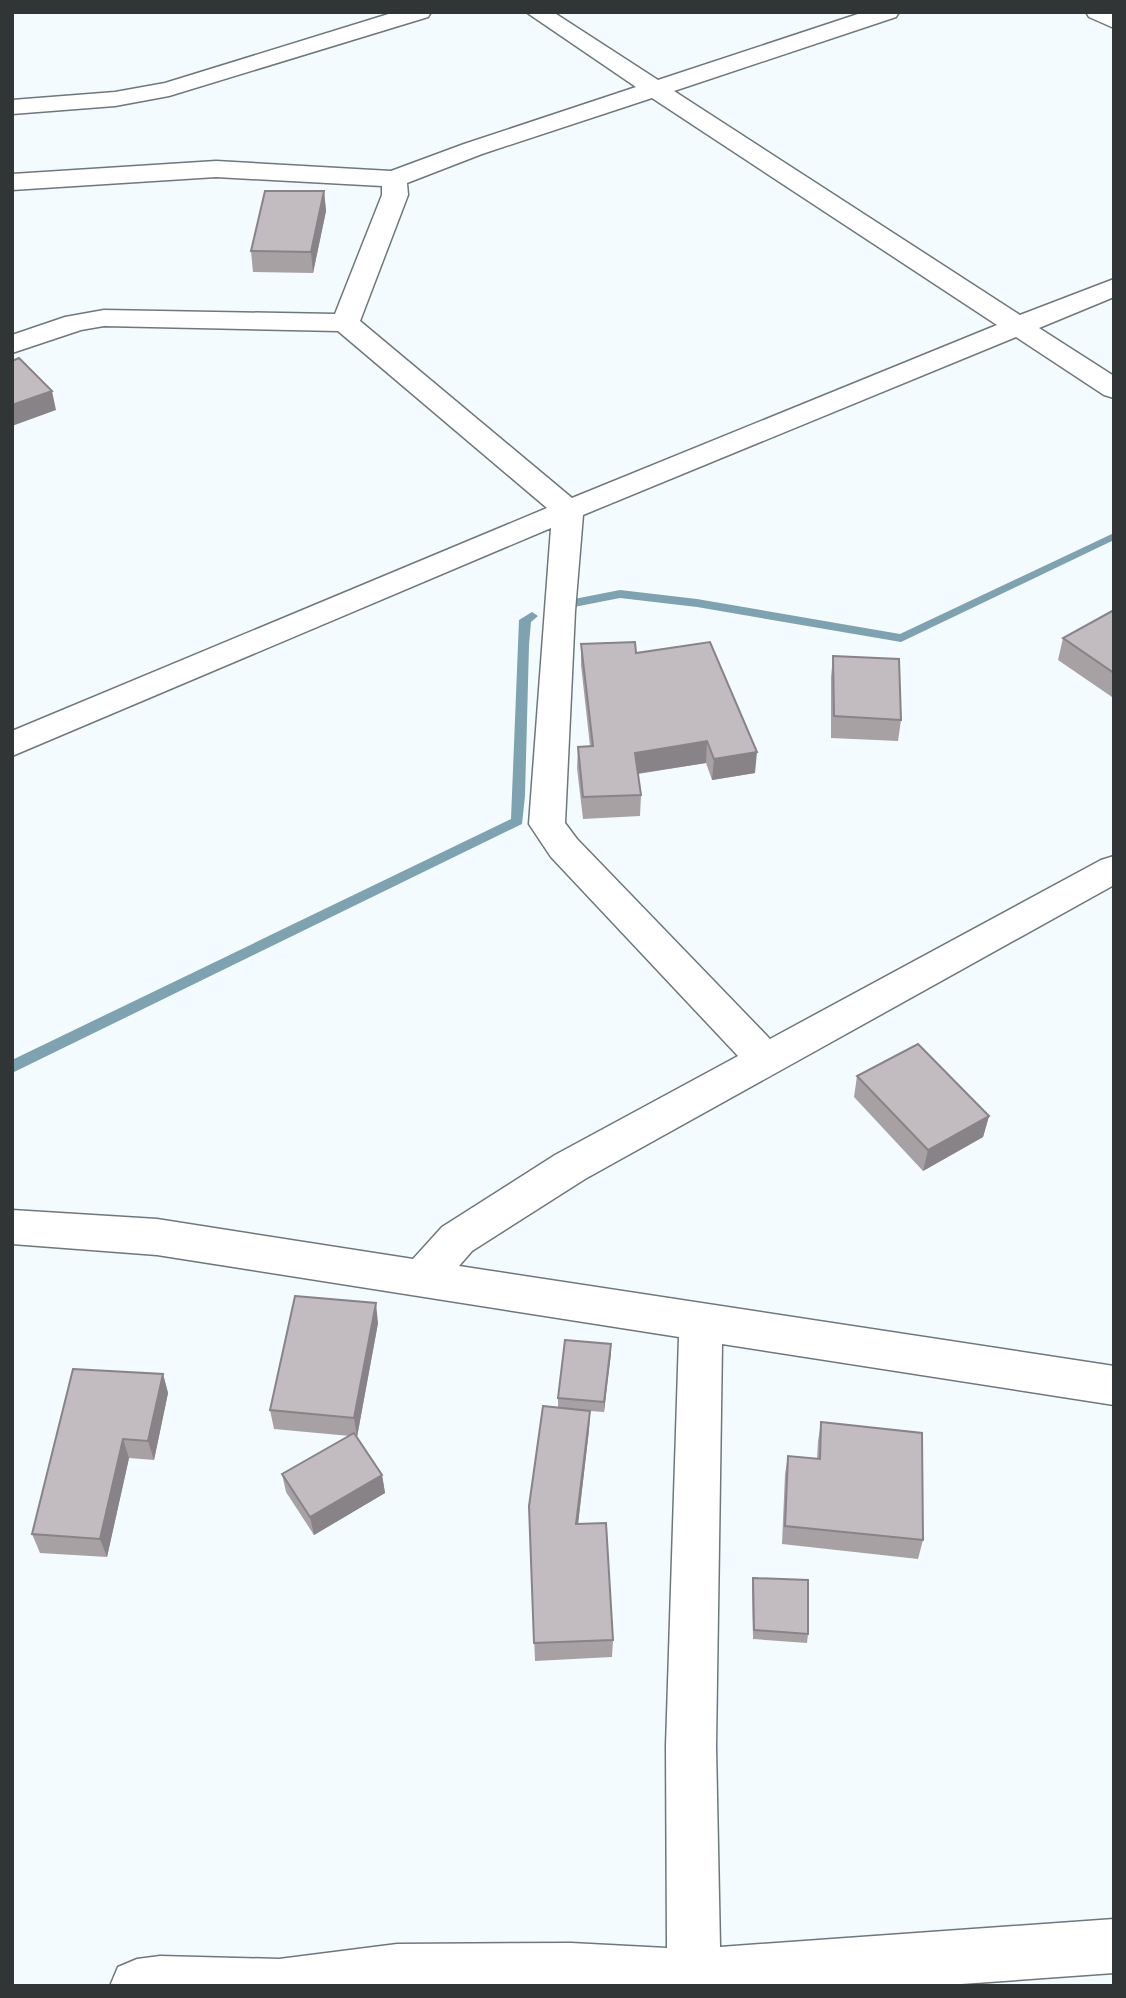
<svg xmlns="http://www.w3.org/2000/svg" width="1126" height="1998" font-family="'Alegreya Sans',sans-serif">
  <style>
    .lines { fill: none; stroke-linecap: round; stroke-linejoin: round }
    .stream { fill: #7fa2b0; fill-rule: evenodd }
    .minor-casing { stroke: #6f777a; stroke-width: 3 }
    .minor { fill: #fff; fill-rule: evenodd }
    .wall { fill: #a7a1a4 }
    .shaded-wall { fill: #888386 }
    .building { fill: #c2bbbf; stroke: #888386; stroke-width: 2 }
  </style>
  <rect width="100%" height="100%" fill="#f3fbff"/>
  <g class="lines">
    <!-- stream -->
    <path class="stream" d="M1114,533V540L901,642L697,607L620,598L569,608L563,604L569,600L620,590L697,599L900,634Z
      M532,612L538,616L531,622L529,645L525,796L522,824L12,1073V1060L511,819L519,620Z"/>
    <defs>
      <path id="minor" d="M395,12H431L428,17L169,96L115,106L12,114V100L115,92L165,83Z
        M526,12H553L658,80L864,12H899L896,17L674,91L1020,315L1114,279V297L1039,328L1114,376V398L1104,395L1016,337L583,515L575,611L565,823L577,839L770,1039L1101,860L1114,856V885L585,1179L472,1251L459,1266L1114,1366V1405L722,1344L716,1746L720,1947L1114,1919V1973L933,1986H110L118,1967L137,1959L160,1956L279,1959L397,1944L571,1943L667,1948L666,1746L679,1337L157,1255L12,1244V1210L157,1219L413,1259L442,1227L555,1155L738,1056L551,857L529,824L551,528L12,756V731L547,508L338,331L104,326L81,330L12,353V335L65,317L104,310L335,314L382,195V186L216,177L12,190V174L216,161L391,171L464,144L636,87ZM652,98L997,325L572,498L360,321L408,195L407,183L482,154Z
        M1086,12H1114V28L1089,17Z"/>
    </defs>
    <!-- minor casing -->
    <use href="#minor" class="minor-casing"/>
    <!-- minor -->
    <use href="#minor" class="minor"/>
  </g>
  <!-- wall -->
  <path class="wall" d="M324,191L326,211L313,273L253,272L251,251Z
    M1114,610V696L1112,697L1058,660L1063,638Z
    M581,644L636,653L755,773L712,780L706,763L638,774L641,795L640,816L583,819L577,768L578,747L590,746L581,665Z
    M833,656L901,720L898,741L831,738V677Z
    M857,1076L989,1116L983,1137L923,1171L854,1097Z
    M378,1323L357,1437L356,1436L382,1475L385,1493L314,1535L286,1492L282,1474L350,1436L274,1429L270,1410Z
    M611,1344L604,1412L590,1411L589,1430L578,1523L613,1640L612,1657L535,1661L529,1506L558,1408V1398Z
    M163,1374L168,1393L154,1460L129,1458L107,1557L40,1553L32,1534Z
    M821,1422L923,1540L918,1559L782,1544L785,1474L788,1456L817,1459L818,1441Z
    M753,1578L808,1634L807,1643L753,1639L752,1587Z"/>
  <!-- shaded-wall -->
  <path class="shaded-wall" d="M324,191L326,211L313,273L311,252Z
    M52,391L56,410L12,426V405Z
    M707,741L706,763L634,774L635,753Z
    M757,752L755,773L712,780L714,759Z
    M989,1116L983,1137L923,1171L928,1150Z
    M376,1303L378,1323L357,1437L354,1418Z
    M611,1344V1354L604,1412V1402Z
    M163,1374L168,1393L154,1460L148,1441Z
    M590,1411L589,1430L576,1542V1524Z
    M123,1439L129,1458L107,1557L100,1539Z
    M382,1475L385,1493L314,1535L310,1517Z"/>
  <!-- building -->
  <path class="building" d="M265,191H324L311,252L251,251Z
    M19,358L52,391L12,405V361Z
    M1114,610V673L1063,638Z
    M635,642L636,653L710,642L757,752L714,759L707,741L635,753L641,795L583,797L578,747L593,746L581,644Z
    M833,656L899,659L901,720L834,716Z
    M918,1044L989,1116L928,1150L857,1076Z
    M295,1296L376,1303L354,1418L270,1410Z
    M565,1340L611,1344L604,1402L558,1398Z
    M73,1369L163,1374L148,1441L123,1439L100,1539L32,1534Z
    M543,1406L590,1411L576,1524L606,1523L613,1640L534,1643L529,1506Z
    M821,1422L922,1433L923,1540L785,1526L788,1456L820,1459Z
    M354,1433L382,1475L310,1517L282,1474Z
    M753,1578L808,1580V1634L754,1630Z"/>
  <!-- border -->
  <rect width="1126" height="1998" fill="none" stroke="#323536" stroke-width="28"/>
</svg>
